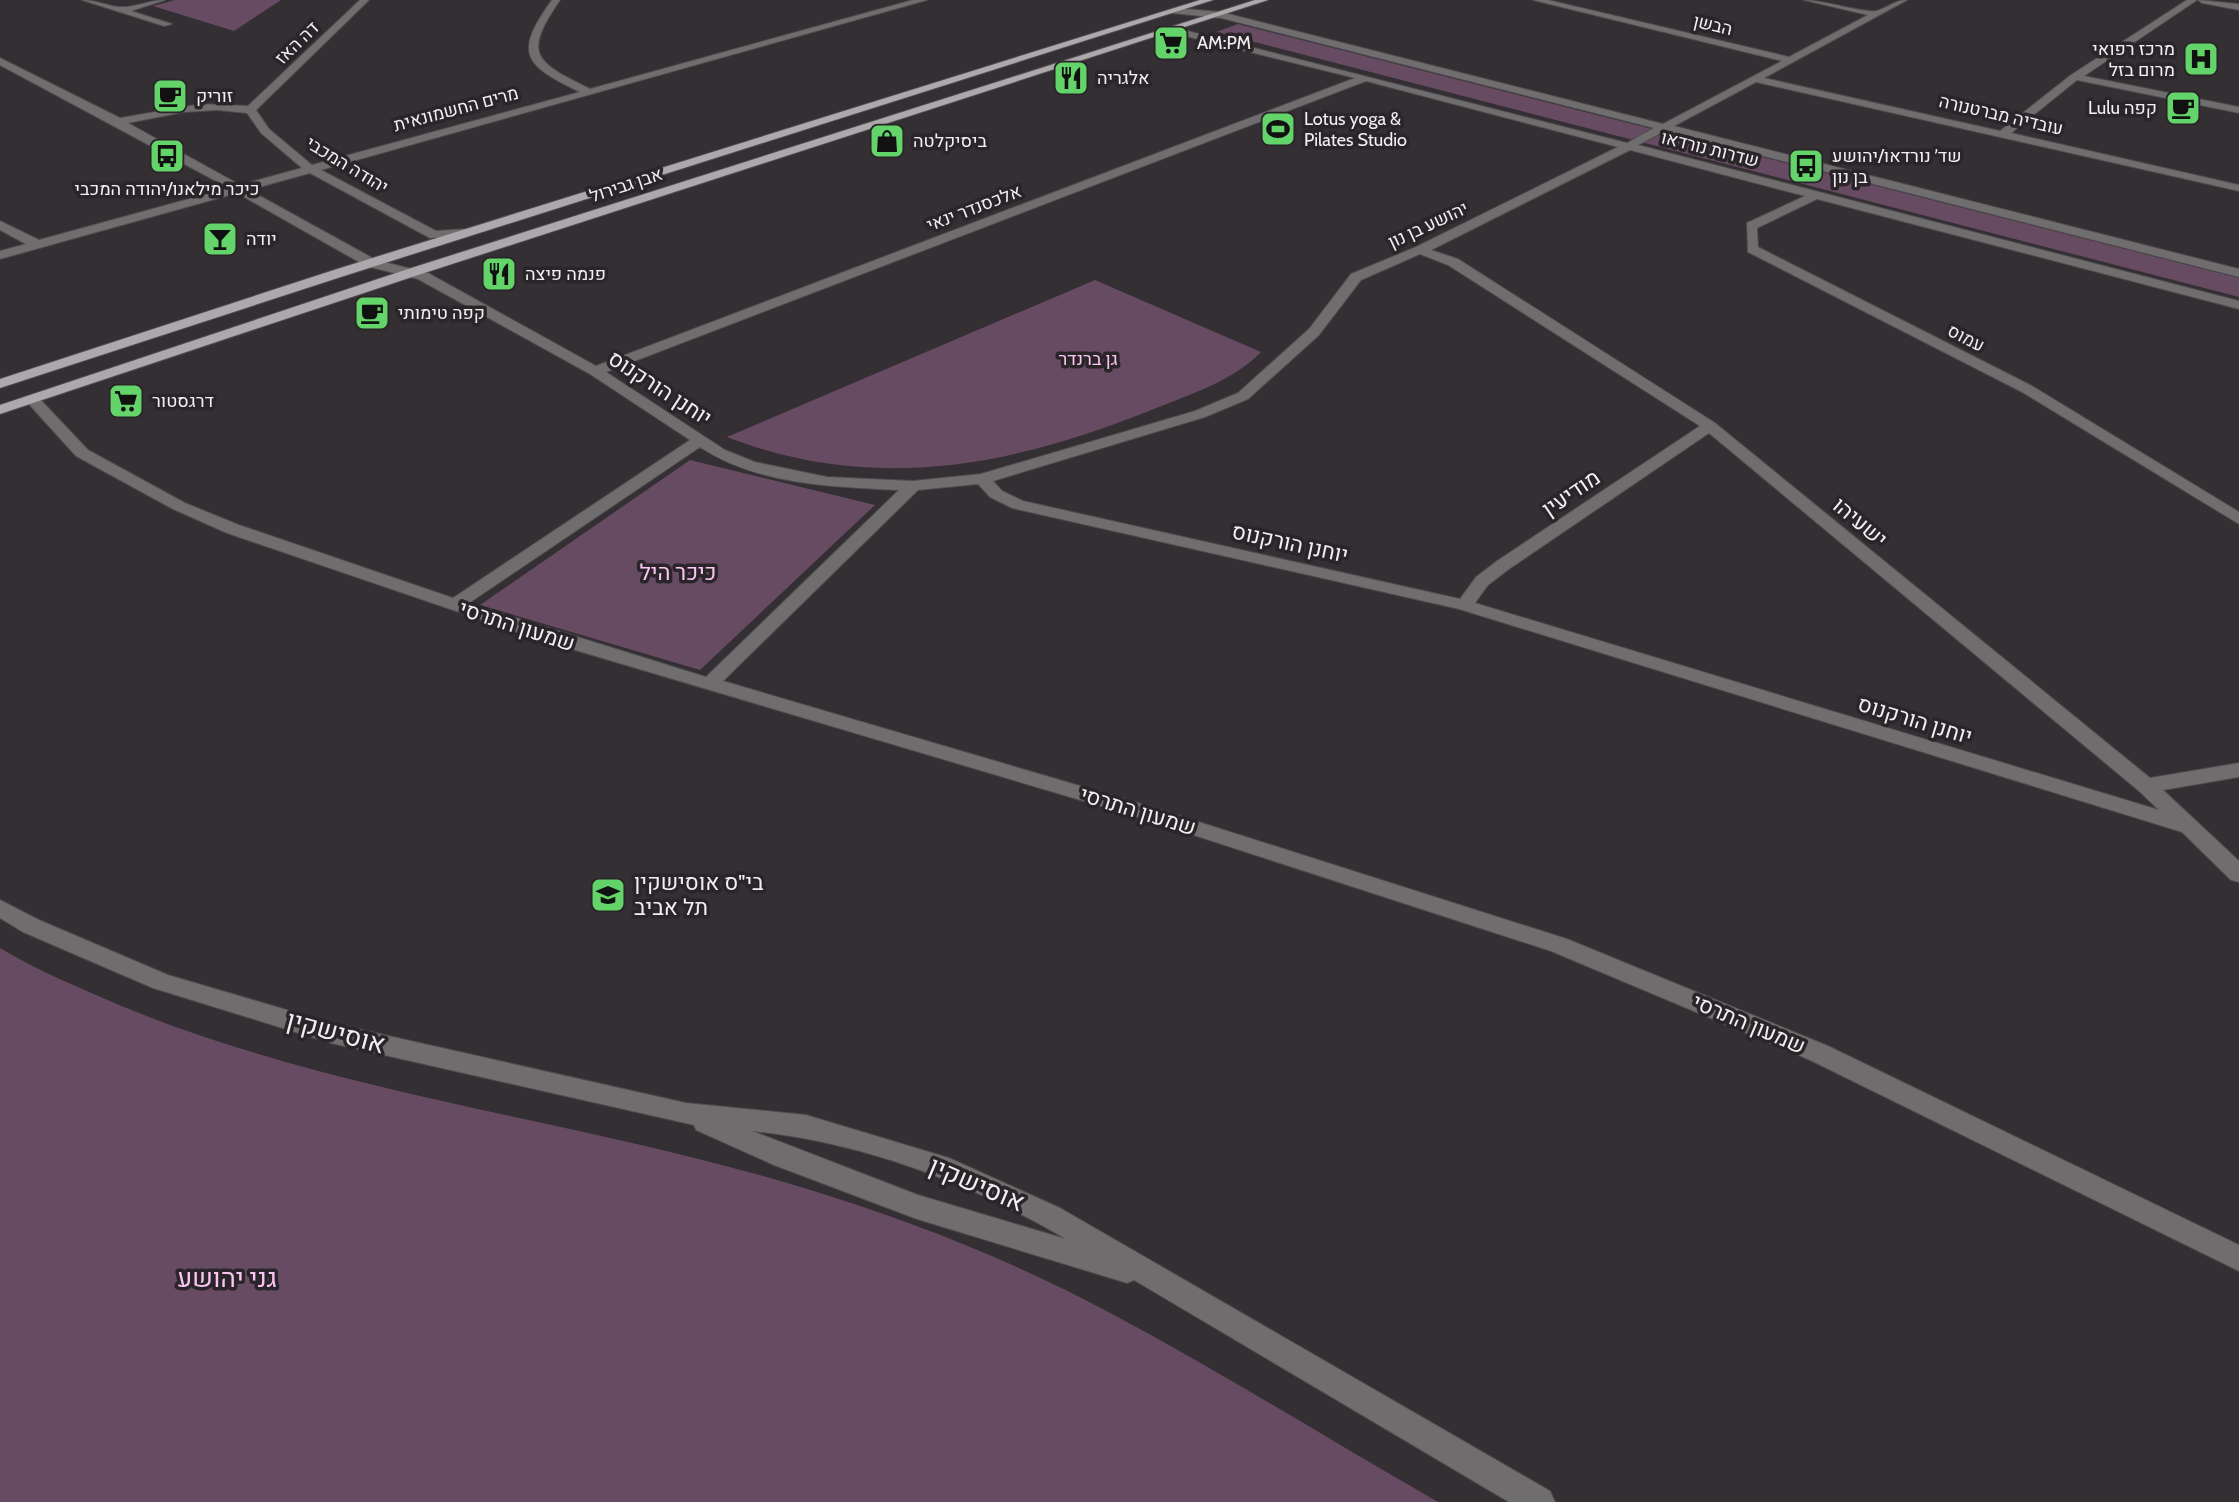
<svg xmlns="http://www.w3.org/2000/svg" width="2239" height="1502" font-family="Cabin,Heebo,sans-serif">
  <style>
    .green { fill: #664b62 }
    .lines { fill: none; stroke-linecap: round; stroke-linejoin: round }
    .minor-casing { stroke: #4e4a4e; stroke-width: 2 }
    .major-casing { stroke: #4e4a4e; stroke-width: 2 }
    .minor { fill: #6f6d6e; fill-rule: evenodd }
    .major { fill: #aca8ab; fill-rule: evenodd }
    .labels { text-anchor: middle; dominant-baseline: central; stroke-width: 7; stroke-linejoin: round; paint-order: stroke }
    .far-street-label { font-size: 18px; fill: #f2eff2; stroke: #2a2529 }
    .far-poi-label { font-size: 18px; fill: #f2eff2; stroke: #2a2529; text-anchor: start }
    .far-park-label { font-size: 18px; fill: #fcc5f4; stroke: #2a2529 }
    .street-label { font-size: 22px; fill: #f2eff2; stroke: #2a2529 }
    .park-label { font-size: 22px; fill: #fcc5f4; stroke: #2a2529 }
    .poi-label { font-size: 22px; fill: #f2eff2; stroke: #2a2529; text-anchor: start }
    .near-street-label { font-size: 26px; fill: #f2eff2; stroke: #2a2529 }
    .near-park-label { font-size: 26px; fill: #fcc5f4; stroke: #2a2529 }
  </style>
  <rect width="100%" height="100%" fill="#332f33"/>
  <!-- green -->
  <path class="green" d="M175,0H281L234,31L153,6Z
    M1238,24L2239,278V297L1216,32Z
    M1095,280L1261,352C1233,381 1191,394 1154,409C1013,466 873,494 727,437Z
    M690,460L875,505L700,670L480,605Z
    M0,948C38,971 78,987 119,1005C339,1096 578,1119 804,1188C910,1220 1016,1262 1114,1315C1223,1373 1330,1440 1438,1502H0Z"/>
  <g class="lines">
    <defs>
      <path id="minor" d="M82,0C96,0 107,6 120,7C134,8 150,0 165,0L131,11L172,24L164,26Z
        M360,0H369L256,110L269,129L312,165L580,92C524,65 513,54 552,0H560C522,55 535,62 590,89L913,0H927L321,170L436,231L466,229L470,230V236L430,238L310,173L249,190L376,260L428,273L596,366L1355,78L1169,32L1172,27L1627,143L1654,128L1221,18L1171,13L1174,8L1221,12L1663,124L1782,61L1533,0H1548L1789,57L1868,15L1804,0C1822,0 1863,13 1876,11C1888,8 1894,0 1907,0L1764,78L2000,131L2071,75L2187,0H2197L2084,76L2239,107V113L2077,80L2011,133L2239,185V191L1756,82L1674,126L2239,269V277L1665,131L1638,145L2239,301V309L1817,199L1757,228L1758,247L2032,386L2239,512V524L2022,392L1748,252L1747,223L1805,196L1630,150L1431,250L1458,259L1715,423L2150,778L2239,763V777L2163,790L2239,861V882L2231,880L2182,832L1459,609L1012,508L990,497L978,484L918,490L723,681L1155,808L1567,939L1828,1046L2239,1245V1271L1810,1060L1551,951L1141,818L538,639L227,533L173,509L76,456L27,402V396H37L88,450L185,503L239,525L453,598L690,440L590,374L418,279L366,266L237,193L0,259V251L26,244L0,230V221L39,240L229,188L0,65V58L120,118L201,104L248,106ZM1366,81L1618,147L1416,247L1351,274L1309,329L1238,393L1195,411L981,474L913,481L827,477L755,462L725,450L606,372ZM217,110L247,113L261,133L302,168L240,185L128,123L184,112ZM1420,254L1448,265L1700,426L1497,561L1476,577L1460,599L1023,501L1002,491L993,481L1205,417L1248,399L1319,335L1361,280ZM1709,433L2139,791L2159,810L1475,603L1488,585L1509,569ZM700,447C757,485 833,487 899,490L706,677L469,603Z
        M2198,0L2239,4V10L2202,3Z
        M0,900L39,920L168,975L331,1023L686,1103L806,1115L949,1158L1060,1208L1550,1491L1555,1502H1509L1134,1280L1127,1283L917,1219L774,1165L696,1130L694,1125L331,1043L153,988L23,932L0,918ZM752,1131C861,1142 971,1183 1066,1239L918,1195Z"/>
      <path id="major" d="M1200,0H1213L344,276L0,388V379L334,270Z
        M1255,0H1268L415,276L0,414V405L405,270Z"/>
    </defs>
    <!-- minor casing -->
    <use href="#minor" class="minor-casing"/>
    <!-- major casing -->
    <use href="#major" class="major-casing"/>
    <!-- minor -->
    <use href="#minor" class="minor"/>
    <!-- major -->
    <use href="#major" class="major"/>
  </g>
  <!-- icons -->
  <defs>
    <symbol id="supermarket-square" viewBox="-11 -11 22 22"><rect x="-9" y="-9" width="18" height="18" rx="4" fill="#62d469" stroke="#2a2529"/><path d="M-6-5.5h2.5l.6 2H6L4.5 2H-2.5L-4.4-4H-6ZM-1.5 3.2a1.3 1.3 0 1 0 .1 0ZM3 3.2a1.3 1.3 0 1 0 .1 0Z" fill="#111"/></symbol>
    <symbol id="hospital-square" viewBox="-11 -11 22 22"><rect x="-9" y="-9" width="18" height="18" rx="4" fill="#62d469" stroke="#2a2529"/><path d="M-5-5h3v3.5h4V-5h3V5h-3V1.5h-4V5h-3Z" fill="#111"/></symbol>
    <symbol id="restaurant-square" viewBox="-11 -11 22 22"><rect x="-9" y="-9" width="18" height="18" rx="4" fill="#62d469" stroke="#2a2529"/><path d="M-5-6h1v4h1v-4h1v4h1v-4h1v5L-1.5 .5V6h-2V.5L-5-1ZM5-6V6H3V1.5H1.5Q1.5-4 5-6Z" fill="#111"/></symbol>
    <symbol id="cafe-square" viewBox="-11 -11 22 22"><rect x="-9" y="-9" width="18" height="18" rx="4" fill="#62d469" stroke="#2a2529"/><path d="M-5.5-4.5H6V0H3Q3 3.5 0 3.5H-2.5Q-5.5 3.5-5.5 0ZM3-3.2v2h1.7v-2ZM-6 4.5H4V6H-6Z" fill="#111"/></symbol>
    <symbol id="stadium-square" viewBox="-11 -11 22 22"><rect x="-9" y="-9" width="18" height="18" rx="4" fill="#62d469" stroke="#2a2529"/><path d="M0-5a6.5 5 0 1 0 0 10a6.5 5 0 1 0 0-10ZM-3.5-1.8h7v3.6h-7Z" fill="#111"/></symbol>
    <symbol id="shop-square" viewBox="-11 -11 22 22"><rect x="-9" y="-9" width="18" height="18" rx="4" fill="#62d469" stroke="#2a2529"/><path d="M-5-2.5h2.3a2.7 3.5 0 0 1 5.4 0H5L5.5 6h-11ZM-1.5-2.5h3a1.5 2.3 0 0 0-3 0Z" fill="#111"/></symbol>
    <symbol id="bus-square" viewBox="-11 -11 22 22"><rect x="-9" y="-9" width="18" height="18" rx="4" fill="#62d469" stroke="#2a2529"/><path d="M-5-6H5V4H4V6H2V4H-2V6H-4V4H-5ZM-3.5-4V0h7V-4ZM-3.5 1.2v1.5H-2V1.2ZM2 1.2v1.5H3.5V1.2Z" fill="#111"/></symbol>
    <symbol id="bar-square" viewBox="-11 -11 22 22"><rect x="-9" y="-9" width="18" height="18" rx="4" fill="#62d469" stroke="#2a2529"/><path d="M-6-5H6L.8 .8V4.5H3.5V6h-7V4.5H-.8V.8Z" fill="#111"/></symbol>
    <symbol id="school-square" viewBox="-11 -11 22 22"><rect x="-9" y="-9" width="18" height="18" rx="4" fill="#62d469" stroke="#2a2529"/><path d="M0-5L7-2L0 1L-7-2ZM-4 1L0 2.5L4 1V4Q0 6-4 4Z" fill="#111"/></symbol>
  </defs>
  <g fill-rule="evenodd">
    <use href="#supermarket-square" x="1151" y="23" width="40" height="40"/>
    <use href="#hospital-square" x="2181" y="39" width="40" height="40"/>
    <use href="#restaurant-square" x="1051" y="58" width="40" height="40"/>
    <use href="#cafe-square" x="150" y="76" width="40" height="40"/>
    <use href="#cafe-square" x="2163" y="88" width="40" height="40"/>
    <use href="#stadium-square" x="1258" y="109" width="40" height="40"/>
    <use href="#shop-square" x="867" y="121" width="40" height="40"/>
    <use href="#bus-square" x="147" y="136" width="40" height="40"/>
    <use href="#bus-square" x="1786" y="146" width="40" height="40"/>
    <use href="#bar-square" x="200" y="219" width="40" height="40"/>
    <use href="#restaurant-square" x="479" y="254" width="40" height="40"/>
    <use href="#cafe-square" x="352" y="293" width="40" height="40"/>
    <use href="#supermarket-square" x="106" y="381" width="40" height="40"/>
    <use href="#school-square" x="588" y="875" width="40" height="40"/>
  </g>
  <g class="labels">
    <!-- far-street labels -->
    <g class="far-street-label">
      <text transform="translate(1713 25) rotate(13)">הבשן</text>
      <text transform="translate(297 43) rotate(-44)">דה האז</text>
      <text transform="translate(456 109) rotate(-15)">מרים החשמונאית</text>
      <text transform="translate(2001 115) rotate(13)">עובדיה מברטנורה</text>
      <text transform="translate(1710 149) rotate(14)">שדרות נורדאו</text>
      <text transform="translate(347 165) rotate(31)">יהודה המכבי</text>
      <text transform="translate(626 185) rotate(-18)">אבן גבירול</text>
      <text transform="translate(974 208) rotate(-21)">אלכסנדר ינאי</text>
      <text transform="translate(1428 225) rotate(-25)">יהושע בן נון</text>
      <text transform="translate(1966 338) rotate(27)">עמוס</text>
    </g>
    <!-- far-poi labels -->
    <g class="far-poi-label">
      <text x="1197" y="43">AM:PM</text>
      <text x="2175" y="49" text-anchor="end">מרכז רפואי<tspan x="2175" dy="21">מרום בזל</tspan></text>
      <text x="1097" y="78">אלגריה</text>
      <text x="196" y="96">זוריק</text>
      <text x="2157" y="108" text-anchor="end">Lulu קפה</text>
      <text x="1304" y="119">Lotus yoga &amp;<tspan x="1304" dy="21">Pilates Studio</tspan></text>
      <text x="913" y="141">ביסיקלטה</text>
      <text x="1832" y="156">שד׳ נורדאו/יהושע<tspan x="1832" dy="21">בן נון</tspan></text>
      <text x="167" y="189" text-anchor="middle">כיכר מילאנו/יהודה המכבי</text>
      <text x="246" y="239">יודה</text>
      <text x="525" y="274">פנמה פיצה</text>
      <text x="398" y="313">קפה טימותי</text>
      <text x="152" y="401">דרגסטור</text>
    </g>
    <!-- far-park labels -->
    <g class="far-park-label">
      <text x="1088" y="359">גן ברנדר</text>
    </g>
    <!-- street labels -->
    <g class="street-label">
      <text transform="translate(660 388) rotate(33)">יוחנן הורקנוס</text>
      <text transform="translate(1571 493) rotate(-34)">מודיעין</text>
      <text transform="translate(1860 522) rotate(40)">ישעיהו</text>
      <text transform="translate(1290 543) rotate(12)">יוחנן הורקנוס</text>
      <text transform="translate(517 626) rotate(18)">שמעון התרסי</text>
      <text transform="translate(1915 720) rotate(17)">יוחנן הורקנוס</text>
      <text transform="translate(1138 811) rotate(17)">שמעון התרסי</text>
      <text transform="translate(1749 1024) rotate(23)">שמעון התרסי</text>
    </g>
    <!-- park labels -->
    <g class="park-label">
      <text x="678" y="572">כיכר היל</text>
    </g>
    <!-- poi labels -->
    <g class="poi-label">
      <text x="634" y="882">בי"ס אוסישקין<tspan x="634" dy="25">תל אביב</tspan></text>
    </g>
    <!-- near-street labels -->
    <g class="near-street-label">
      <text transform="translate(336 1032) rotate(15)">אוסישקין</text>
      <text transform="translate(977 1184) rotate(23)">אוסישקין</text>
    </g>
    <!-- near-park labels -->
    <g class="near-park-label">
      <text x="227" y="1278">גני יהושע</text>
    </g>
  </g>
</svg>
